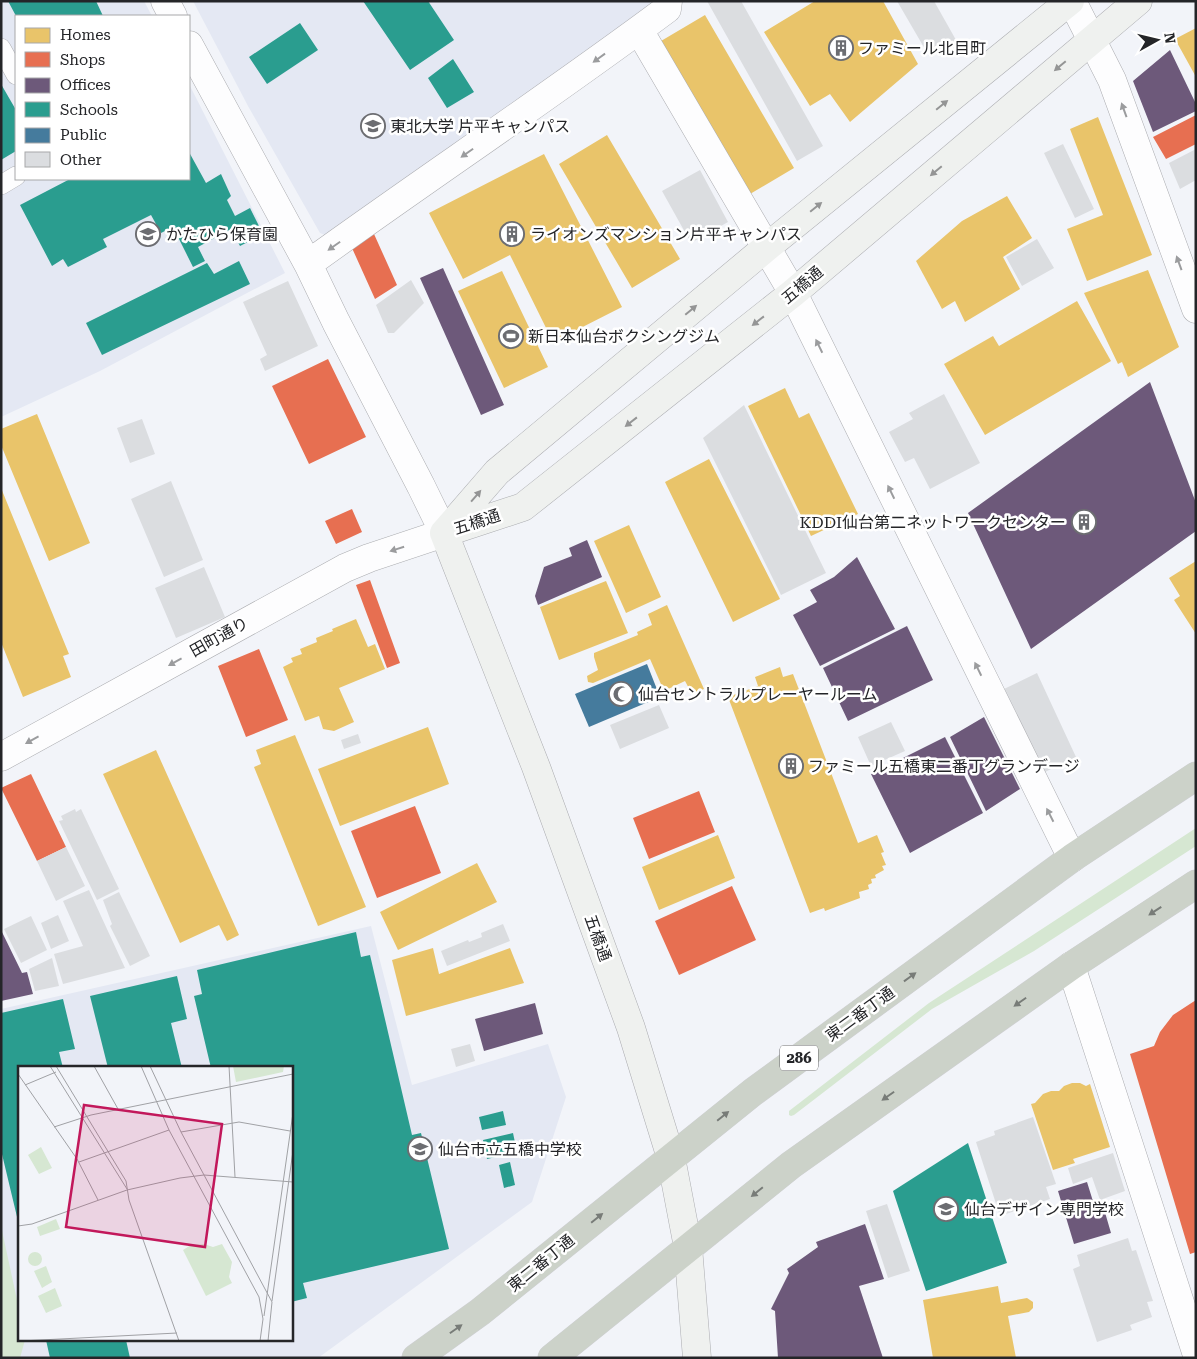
<svg xmlns="http://www.w3.org/2000/svg" width="1197" height="1359" font-family="'Roboto Serif','Noto Sans JP',serif">
  <style>
    .built { fill: #e4e8f3; fill-rule: evenodd }
    .green { fill: #d6e7d2 }
    .homes { fill: #e9c46a }
    .shops { fill: #e76f51 }
    .offices { fill: #6d597a }
    .schools { fill: #2a9d8f }
    .public { fill: #457b9d }
    .building { fill: #dbdde0 }
    .lines { fill: none; stroke-linecap: round; stroke-linejoin: round }
    .lane-casing { stroke: #abacb0; stroke-width: 20 }
    .street-casing { stroke: #abacb0; stroke-width: 29 }
    .secondary-casing { stroke: #abacb0; stroke-width: 29 }
    .highway-casing { stroke: #cecfd2; stroke-width: 29 }
    .lane { stroke: #fdfdfe; stroke-width: 19 }
    .street { stroke: #fdfdfe; stroke-width: 28 }
    .secondary { stroke: #eff1ef; stroke-width: 28 }
    .highway { stroke: #ccd2c9; stroke-width: 28 }
    .oneway { fill: #9b9c9e }
    .oneway2 { fill: #949595 }
    .oneway3 { fill: #787c78 }
    .labels { text-anchor: middle; dominant-baseline: central; stroke-width: 5; stroke-linejoin: round; paint-order: stroke }
    .shield { fill: #fff; stroke: #666668; stroke-width: 1 }
    .shield-label { font-size: 15px; font-weight: bold; fill: #242528 }
    .poi-label { font-size: 16px; fill: #242528; stroke: #fff; text-anchor: start }
    .street-label { font-size: 16px; fill: #242528; stroke: #fff }
    .inset-road { fill: none; stroke: #a0a1a5; stroke-width: 1 }
    .view { fill: #c2185b; fill-opacity: 0.15; stroke: #c2185b; stroke-width: 2.5 }
    .inset-edge { fill: none; stroke: #242528; stroke-width: 2.5 }
  </style>
  <rect width="100%" height="100%" fill="#f2f4f9"/>
  <!-- built -->
  <path class="built" d="M1,1H144L152,16H16V179H189V84L285,273L100,371L1,417Z
    M193,1H658L330,237L320,233L248,106Z
    M371,926L412,1085L548,1044L566,1097L532,1202L318,1358H1V1009ZM19,1068H291V1340H19Z"/>
  <!-- green -->
  <path class="green" d="M1196,828V846L1034,951L932,1009L794,1115L791,1116L789,1115V1111L929,1003Z
    M1,1226L19,1309V1340H25L20,1358H1Z"/>
  <!-- homes -->
  <path class="homes" d="M815,1H883L918,64L850,122L830,94L810,106L764,32Z
    M705,15L794,168L750,194L661,41Z
    M1196,28V77L1175,39Z
    M1098,117L1152,255L1087,281L1067,229L1103,215L1070,129Z
    M607,135L680,259L632,288L559,164Z
    M544,154L622,307L553,342L510,255L463,279L429,213Z
    M1007,196L1032,238L1003,257L1020,289L965,322L955,301L942,309L916,261L962,221Z
    M1148,270L1179,347L1128,377L1122,362L1118,364L1084,293Z
    M502,271L548,367L504,388L458,291Z
    M1077,301L1111,361L985,435L944,364L993,336L999,346Z
    M785,388L799,418L809,413L858,514L811,536L748,406Z
    M37,414L90,543L49,561L1,445V429Z
    M709,459L780,599L733,622L665,482Z
    M1,488L69,654L63,656L71,677L23,697L1,642Z
    M629,525L661,597L626,613L594,541Z
    M1196,561V634L1174,600L1180,596L1169,578Z
    M606,581L628,633L559,660L540,607Z
    M667,605L704,689L692,694L685,681L664,691L650,659L593,683L588,682L587,676L598,670L594,657V653L638,635L637,632L652,625L648,614Z
    M356,619L368,647L375,644L385,669L339,688L354,722L334,731L323,729L319,716L305,721L283,667L293,662L291,658L302,654L300,649L317,642L316,638L333,631L332,629Z
    M780,667L783,677L793,674L858,843L877,835L884,852L881,853L886,865L882,866L884,870L875,875L876,878L871,879L872,883L868,885L869,889L859,892L860,898L825,911L824,908L810,913L728,697L758,686L755,677Z
    M428,727L449,784L340,826L318,769Z
    M295,735L366,907L318,926L254,767L261,764L256,750Z
    M156,750L239,935L227,941L219,925L180,943L103,774Z
    M718,835L735,878L659,910L642,867Z
    M477,863L497,902L398,950L380,912Z
    M433,948L439,974L510,948L524,983L406,1016L392,960Z
    M1072,1083H1080L1086,1086L1090,1084L1110,1147L1073,1159L1075,1163L1053,1170L1031,1104L1035,1103L1043,1094L1051,1091H1059L1064,1086Z
    M998,1286L1001,1303L1027,1298L1033,1302V1308L1029,1312L1008,1316L1016,1358H933L923,1300Z"/>
  <!-- shops -->
  <path class="shops" d="M1196,115V144L1166,159L1153,137Z
    M374,234L397,285L375,299L352,248Z
    M328,359L366,437L309,464L272,386Z
    M352,509L362,532L336,544L325,521Z
    M370,580L400,663L387,668L356,585Z
    M259,649L288,720L246,737L218,666Z
    M31,774L66,847L37,861L1,788Z
    M699,791L715,832L649,859L633,818Z
    M415,806L441,873L377,898L351,831Z
    M732,886L756,940L679,975L655,921Z
    M1196,1000V1252L1190,1254L1130,1054L1154,1046L1160,1032L1173,1015Z"/>
  <!-- offices -->
  <path class="offices" d="M1170,50L1196,104V111L1153,132L1133,81Z
    M443,268L504,405L481,415L420,278Z
    M1150,382L1196,503V531L1031,649L968,513Z
    M587,540L602,577L538,605L535,596L544,567L572,556L569,548Z
    M857,557L895,629L820,666L793,615L817,602L810,590L834,577Z
    M907,626L933,680L848,721L823,668Z
    M984,717L1020,789L986,811L950,737Z
    M945,737L983,813L910,853L871,774Z
    M1,930L22,973L27,972L33,994L1,1001Z
    M535,1003L543,1034L484,1051L475,1019Z
    M1087,1182L1096,1211L1104,1209L1111,1233L1074,1244L1058,1191Z
    M865,1224L884,1279L859,1286L883,1358H778L775,1311L771,1309L789,1273L787,1269L818,1247L816,1242Z"/>
  <!-- schools -->
  <path class="schools" d="M8,1H96L103,16H16Z
    M363,1H428L454,40L410,70Z
    M300,23L318,50L267,84L249,57Z
    M453,59L474,92L447,108L428,78Z
    M1,84L16,110V151L1,160Z
    M189,152L206,183L221,174L231,196L227,200L235,216L250,208L263,234L240,246L231,229L198,247L205,261L193,267L173,227L161,233L151,215L103,239L107,247L68,267L63,259L52,266L20,205L70,179H189Z
    M239,261L250,284L102,355L86,323L207,263L214,274Z
    M356,932L361,957L370,955L412,1135L421,1133L449,1249L303,1283L307,1298L291,1302V1068H211L194,996L202,994L197,970Z
    M177,976L187,1019L171,1023L182,1068H108L90,996Z
    M63,999L75,1049L59,1052L63,1068H19L18,1221L1,1150V1013Z
    M503,1111L506,1125L482,1130L479,1117Z
    M513,1133L517,1152L487,1159L483,1140Z
    M968,1143L1007,1263L926,1291L893,1191Z
    M510,1162L515,1185L504,1188L499,1165Z
    M46,1340H126L130,1358H50Z"/>
  <!-- public -->
  <path class="public" d="M647,664L660,697L589,727L575,694Z"/>
  <!-- building -->
  <path class="building" d="M707,1H741L823,146L797,161Z
    M897,1H934L956,40L929,56Z
    M1063,144L1094,209L1075,218L1044,153Z
    M1196,149V180L1180,189L1169,163Z
    M700,170L728,222L691,243L662,191Z
    M1037,239L1054,268L1022,286L1006,257Z
    M411,280L424,303L394,333H388L376,305Z
    M288,281L318,346L265,371L260,359L267,355L243,302Z
    M944,394L980,463L930,489L914,458L905,462L889,432L913,419L909,413Z
    M744,405L826,573L781,595L703,438Z
    M142,419L155,454L130,463L117,428Z
    M171,481L203,560L164,577L131,499Z
    M204,567L225,617L176,638L155,588Z
    M1037,673L1076,757L1045,772L1004,689Z
    M659,705L669,728L620,749L610,725Z
    M891,722L905,751L871,766L858,737Z
    M358,734L361,743L344,749L341,740Z
    M75,809L76,812L81,809L119,889L97,900L59,821L63,820L61,816Z
    M66,847L85,886L56,901L37,861Z
    M89,890L125,968L63,984L54,954L83,946L63,901Z
    M119,892L150,956L130,966L110,926L112,924L103,900Z
    M58,915L69,941L51,949L41,923Z
    M31,916L47,950L21,963L4,929Z
    M503,924L510,941L447,966L441,951L468,940L469,942L482,937L481,933Z
    M52,958L59,986L35,991L29,969Z
    M470,1044L475,1061L456,1067L451,1049Z
    M1033,1117L1056,1184L1046,1187L1050,1199L1000,1216L976,1142L995,1135L994,1131Z
    M1113,1153L1125,1191L1100,1200L1092,1177L1073,1184L1068,1168Z
    M887,1204L910,1271L888,1278L866,1211Z
    M1128,1238L1132,1251L1136,1250L1153,1301L1147,1302L1152,1317L1130,1325L1132,1330L1097,1342L1073,1269L1080,1266L1077,1255Z"/>
  <g class="lines">
    <defs>
      <path id="lane" d="M1,48L16,75
        M1,185L16,176"/>
      <path id="street" d="M165,1L173,16
        M1072,1L1112,80L1196,309
        M639,30L793,293L1072,858
        M308,264C427,178 549,97 667,9L668,1
        M1,757L345,568L369,558L444,533L421,486L336,322L308,264L189,45
        M1071,966L1196,1352"/>
      <path id="secondary" d="M445,532L497,472L767,247L1070,1
        M444,533L523,507L793,293L1138,1
        M444,533L536,767L631,1028L671,1158L688,1247L697,1358"/>
      <path id="highway" d="M416,1358L480,1312L753,1092L1072,858L1196,776
        M552,1358L791,1165L1071,966L1196,884"/>
    </defs>
    <!-- lane casing -->
    <use href="#lane" class="lane-casing"/>
    <!-- street casing -->
    <use href="#street" class="street-casing"/>
    <!-- secondary casing -->
    <use href="#secondary" class="secondary-casing"/>
    <!-- highway casing -->
    <use href="#highway" class="highway-casing"/>
    <!-- lane -->
    <use href="#lane" class="lane"/>
    <!-- street -->
    <use href="#street" class="street"/>
    <!-- secondary -->
    <use href="#secondary" class="secondary"/>
    <!-- highway -->
    <use href="#highway" class="highway"/>
  </g>
  <!-- one-way arrows -->
  <defs><path id="oneway-solid" d="M-6-.8H1V-3.2L6.5 0L1 3.2V.8H-6Z" transform="scale(1.25)"/></defs>
  <g class="oneway">
    <use href="#oneway-solid" transform="translate(599 58) rotate(144)"/>
    <use href="#oneway-solid" transform="translate(1124 110) rotate(-110)"/>
    <use href="#oneway-solid" transform="translate(467 153) rotate(145)"/>
    <use href="#oneway-solid" transform="translate(334 246) rotate(145)"/>
    <use href="#oneway-solid" transform="translate(1179 263) rotate(-110)"/>
    <use href="#oneway-solid" transform="translate(819 346) rotate(-116)"/>
    <use href="#oneway-solid" transform="translate(891 492) rotate(-116)"/>
    <use href="#oneway-solid" transform="translate(397 549) rotate(162)"/>
    <use href="#oneway-solid" transform="translate(175 662) rotate(151)"/>
    <use href="#oneway-solid" transform="translate(978 669) rotate(-116)"/>
    <use href="#oneway-solid" transform="translate(32 740) rotate(151)"/>
    <use href="#oneway-solid" transform="translate(1050 815) rotate(-117)"/>
  </g>
  <g class="oneway2">
    <use href="#oneway-solid" transform="translate(1060 66) rotate(140)"/>
    <use href="#oneway-solid" transform="translate(942 105) rotate(-39)"/>
    <use href="#oneway-solid" transform="translate(936 171) rotate(140)"/>
    <use href="#oneway-solid" transform="translate(816 207) rotate(-39)"/>
    <use href="#oneway-solid" transform="translate(691 310) rotate(-40)"/>
    <use href="#oneway-solid" transform="translate(758 321) rotate(142)"/>
    <use href="#oneway-solid" transform="translate(631 422) rotate(142)"/>
    <use href="#oneway-solid" transform="translate(476 496) rotate(-49)"/>
  </g>
  <g class="oneway3">
    <use href="#oneway-solid" transform="translate(1155 911) rotate(147)"/>
    <use href="#oneway-solid" transform="translate(910 977) rotate(-36)"/>
    <use href="#oneway-solid" transform="translate(1020 1002) rotate(145)"/>
    <use href="#oneway-solid" transform="translate(888 1096) rotate(145)"/>
    <use href="#oneway-solid" transform="translate(723 1116) rotate(-39)"/>
    <use href="#oneway-solid" transform="translate(757 1192) rotate(141)"/>
    <use href="#oneway-solid" transform="translate(597 1218) rotate(-39)"/>
    <use href="#oneway-solid" transform="translate(456 1329) rotate(-35)"/>
  </g>
  <!-- icons -->
  <defs>
    <symbol id="building-ring" viewBox="-11 -11 22 22"><circle r="9.5" fill="#fff" stroke="#6c6d71" stroke-width="1.5"/><path d="M-4-6H4V6H1V3H-1V6H-4ZM-2.5-4.3h1.7v1.8h-1.7ZM.8-4.3h1.7v1.8H.8ZM-2.5-1h1.7V.8h-1.7ZM.8-1h1.7V.8H.8Z" fill="#6c6d71"/></symbol>
    <symbol id="university-ring" viewBox="-11 -11 22 22"><circle r="9.5" fill="#fff" stroke="#6c6d71" stroke-width="1.5"/><path d="M0-5L7-2L0 1L-7-2ZM-4 1L0 2.5L4 1V4Q0 6-4 4Z" fill="#6c6d71"/></symbol>
    <symbol id="school-ring" viewBox="-11 -11 22 22"><circle r="9.5" fill="#fff" stroke="#6c6d71" stroke-width="1.5"/><path d="M0-5L7-2L0 1L-7-2ZM-4 1L0 2.5L4 1V4Q0 6-4 4Z" fill="#6c6d71"/></symbol>
    <symbol id="stadium-ring" viewBox="-11 -11 22 22"><circle r="9.5" fill="#fff" stroke="#6c6d71" stroke-width="1.5"/><path d="M0-5a6.5 5 0 1 0 0 10a6.5 5 0 1 0 0-10ZM-3.5-1.8h7v3.6h-7Z" fill="#6c6d71"/></symbol>
    <symbol id="mosque-ring" viewBox="-11 -11 22 22"><circle r="9.5" fill="#fff" stroke="#6c6d71" stroke-width="1.5"/><path d="M3.5-4.9A6 6 0 1 0 3.5 4.9A5 5 0 1 1 3.5-4.9Z" fill="#6c6d71"/></symbol>
  </defs>
  <g fill-rule="evenodd">
    <use href="#building-ring" x="827" y="34" width="28" height="28"/>
    <use href="#university-ring" x="359" y="112" width="28" height="28"/>
    <use href="#school-ring" x="134" y="220" width="28" height="28"/>
    <use href="#building-ring" x="498" y="220" width="28" height="28"/>
    <use href="#stadium-ring" x="497" y="322" width="28" height="28"/>
    <use href="#building-ring" x="1070" y="508" width="28" height="28"/>
    <use href="#mosque-ring" x="607" y="680" width="28" height="28"/>
    <use href="#building-ring" x="777" y="752" width="28" height="28"/>
    <use href="#school-ring" x="406" y="1135" width="28" height="28"/>
    <use href="#university-ring" x="932" y="1195" width="28" height="28"/>
  </g>
  <g class="labels">
    <!-- shield labels -->
    <rect class="shield" x="780" y="1045.5" width="38" height="25" rx="4"/>
    <g class="shield-label">
      <text x="799" y="1058">286</text>
    </g>
    <!-- poi labels -->
    <g class="poi-label">
      <text x="858" y="48">ファミール北目町</text>
      <text x="390" y="126">東北大学 片平キャンパス</text>
      <text x="166" y="234">かたひら保育園</text>
      <text x="530" y="234">ライオンズマンション片平キャンパス</text>
      <text x="528" y="336">新日本仙台ボクシングジム</text>
      <text x="1066" y="522" text-anchor="end">KDDI仙台第二ネットワークセンター</text>
      <text x="638" y="694">仙台セントラルプレーヤールーム</text>
      <text x="808" y="766">ファミール五橋東二番丁グランデージ</text>
      <text x="438" y="1149">仙台市立五橋中学校</text>
      <text x="964" y="1209">仙台デザイン専門学校</text>
    </g>
    <!-- street labels -->
    <g class="street-label">
      <text transform="translate(802 285) rotate(-40)">五橋通</text>
      <text transform="translate(477 522) rotate(-18)">五橋通</text>
      <text transform="translate(219 637) rotate(-29)">田町通り</text>
      <text transform="translate(598 938) rotate(70)">五橋通</text>
      <text transform="translate(860 1014) rotate(-36)">東二番丁通</text>
      <text transform="translate(541 1263) rotate(-39)">東二番丁通</text>
    </g>
  </g>
  <!-- overview -->
  <g transform="translate(18 1066)">
    <rect width="275" height="275" fill="#f2f4f9"/>
    <path d="M215,0H266L265,6L218,16ZM38,153L42,163L22,170L19,161ZM186,178L195,181L204,178L214,196L211,211L214,217L188,230L165,184L173,179Z" fill="#d6e7d2"/>
    <path d="M23,81L34,102L21,108L10,89ZM10 193a7 7 0 1 1 14 0a7 7 0 1 1-14 0ZM28,200L34,216L24,222L16,205ZM37,222L44,240L28,247L20,230Z" fill="#d6e7d2"/>
    <path class="inset-road" d="M32,0L109,123M38,0L108,115L111,134L161,275M76,0L100,43M123,0L151,64L241,231L245,253L242,275M132,0L163,66L254,236L250,275M211,0L217,111M0,8L59,93L80,134M7,19L38,6M36,61L73,49L275,8M163,66L221,56L272,65M61,96L151,64M0,160L14,158L109,124L162,112L186,109L275,116M254,235L275,85M246,250L275,47M3,275L159,267"/>
    <path class="view" d="M66,39L204,58L187,181L48,161Z"/>
    <rect width="275" height="275" class="inset-edge"/>
  </g>
  <!-- border -->
  <rect width="1197" height="1359" fill="none" stroke="#242528" stroke-width="5"/>
  <!-- legend -->
  <rect x="15" y="15" width="175" height="165" fill="#ffffff" stroke="#a7a8a9"/>
  <rect x="25" y="28" width="25" height="15" fill="#e9c46a" stroke="#a7a8a9"/>
  <text x="60" y="40" font-size="15" fill="#242528">Homes</text>
  <rect x="25" y="52" width="25" height="15" fill="#e76f51" stroke="#a7a8a9"/>
  <text x="60" y="65" font-size="15" fill="#242528">Shops</text>
  <rect x="25" y="78" width="25" height="15" fill="#6d597a" stroke="#a7a8a9"/>
  <text x="60" y="90" font-size="15" fill="#242528">Offices</text>
  <rect x="25" y="102" width="25" height="15" fill="#2a9d8f" stroke="#a7a8a9"/>
  <text x="60" y="115" font-size="15" fill="#242528">Schools</text>
  <rect x="25" y="128" width="25" height="15" fill="#457b9d" stroke="#a7a8a9"/>
  <text x="60" y="140" font-size="15" fill="#242528">Public</text>
  <rect x="25" y="152" width="25" height="15" fill="#dbdde0" stroke="#a7a8a9"/>
  <text x="60" y="165" font-size="15" fill="#242528">Other</text>
  <!-- north arrow -->
  <g transform="translate(1157 40) rotate(82)" stroke="#ffffff" stroke-width="4" paint-order="stroke">
  <path d="M0-4L9 19L0 12L-9 19Z" fill="#242528"/>
  <text y="-8" font-size="14" font-weight="bold" text-anchor="middle" fill="#242528">N</text>
  </g>
</svg>
